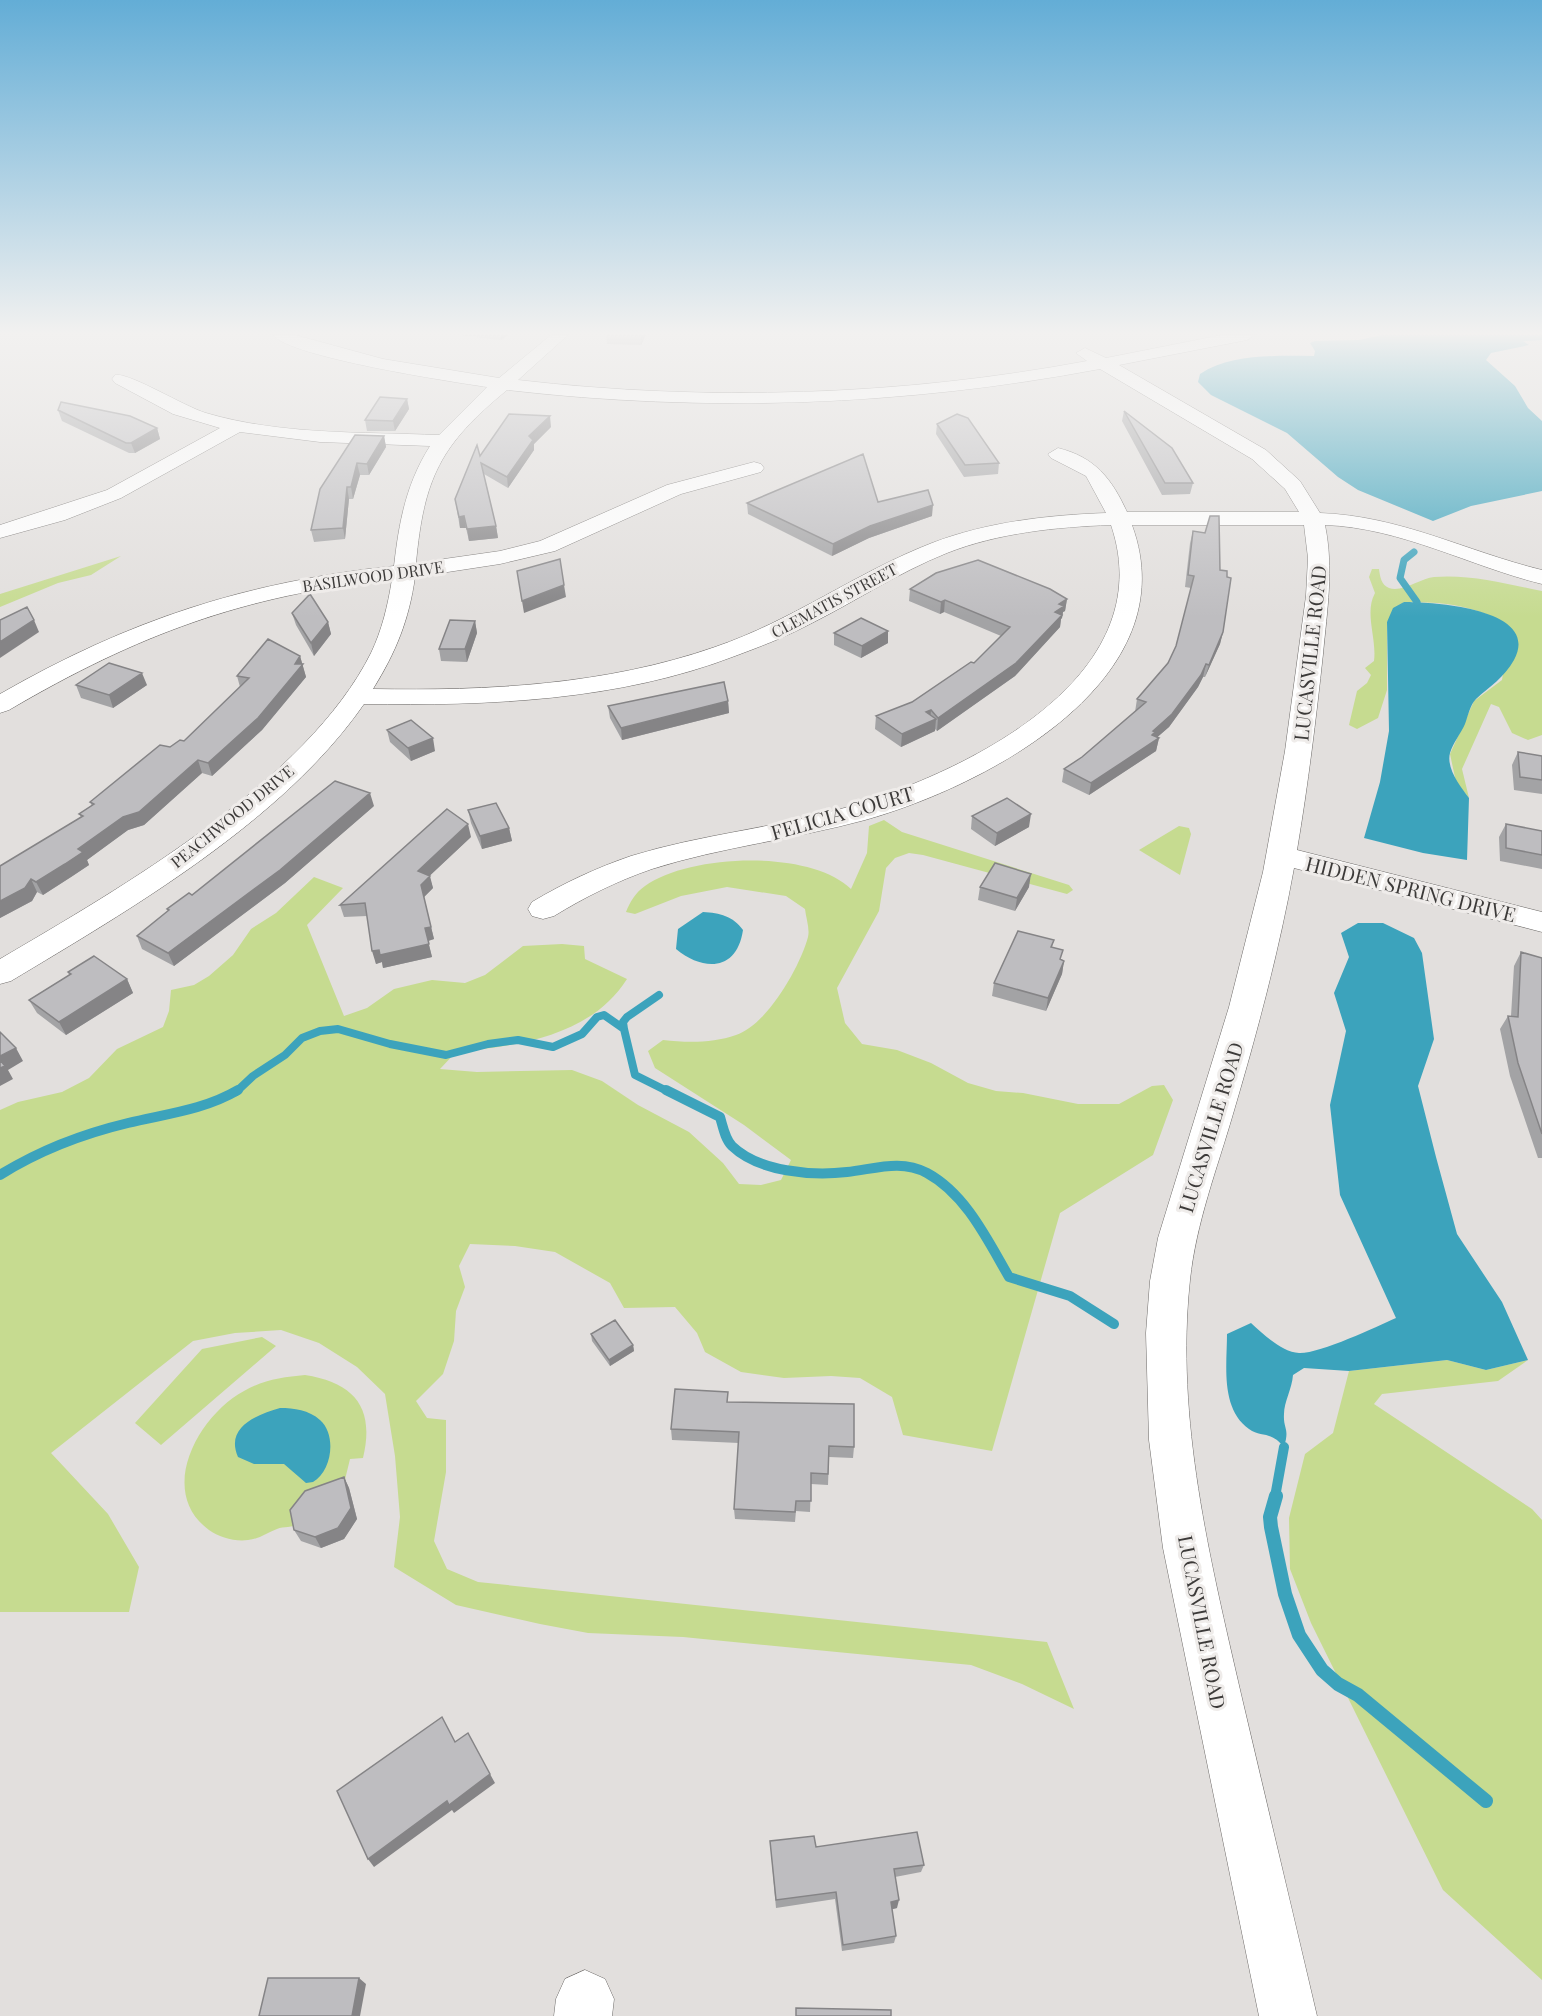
<svg xmlns="http://www.w3.org/2000/svg" width="1542" height="2016" font-family="'Playfair Display',serif">
  <style>
    .green { fill: #c6db90 }
    .water { fill: #3ca3bc }
    .lines { fill: none; stroke-linecap: round; stroke-linejoin: round }
    .stream-far3 { stroke: #3ca3bc; stroke-width: 7 }
    .stream-far2 { stroke: #3ca3bc; stroke-width: 8 }
    .stream-far1 { stroke: #3ca3bc; stroke-width: 10 }
    .stream { stroke: #3ca3bc; stroke-width: 14 }
    .minor-casing { stroke: #6f6c6a; stroke-width: 1 }
    .minor { fill: #fff; fill-rule: evenodd }
    .wall { fill: #a3a3a5 }
    .shaded-wall { fill: #858486 }
    .building { fill: #bebdc0; stroke: #858486; stroke-width: 1.5 }
    .labels { text-anchor: middle; dominant-baseline: central; stroke-width: 6; stroke-linejoin: round; paint-order: stroke }
    .far-street-label { font-size: 16px; fill: #3c3a39; stroke: #efecea }
    .street-label { font-size: 20px; fill: #3c3a39; stroke: #efecea }
  </style>
  <rect width="100%" height="100%" fill="#e2dfdd"/>
  <!-- green -->
  <path class="green" d="M121,556L91,575L58,583L0,607V594Z
    M1372,569H1379C1380,576 1381,585 1389,588C1402,593 1421,578 1434,577C1470,574 1507,584 1542,591V735L1528,740L1512,733L1499,707L1491,704L1462,769L1469,798L1456,782L1450,754L1474,701L1502,680L1510,627C1477,605 1444,602 1404,602L1387,622V690L1378,718L1357,729L1349,725L1357,691L1367,683L1371,675L1365,668L1374,661C1377,638 1364,613 1375,593L1369,577Z
    M884,820L902,832L1069,885L1073,890L1067,894L923,855L909,853L895,858L886,868L879,911L837,988L845,1023L862,1044L897,1050L931,1063L968,1083L996,1091L1023,1093L1078,1104H1119L1152,1086L1164,1085L1173,1100L1153,1155L1060,1213L992,1451L903,1435L892,1397L860,1378L831,1376L784,1378L741,1372L705,1352L697,1333L675,1307L624,1308L610,1283L555,1252L515,1246L470,1244L459,1266L465,1287L456,1311L454,1341L443,1374L416,1401L427,1418L446,1420V1472L434,1541L447,1569L478,1582L1047,1642L1074,1709L1022,1684L971,1665L683,1637L588,1633L540,1624L456,1605L394,1567L400,1517L395,1456L385,1394L357,1367L319,1343L281,1330L235,1333L193,1341L51,1453L108,1514L139,1567L129,1612H0V1110L18,1102L62,1092L89,1078L117,1049L163,1027L169,1011L171,990L194,985L209,976L233,955L251,929L276,913L314,877L343,888L307,925L344,1016L367,1008L394,989L432,980L465,983L485,975L523,946L562,944L584,946L585,959L627,979C591,1036 518,1046 456,1052L440,1069L477,1072L572,1070L602,1081L638,1105L689,1132L723,1163L739,1184L761,1185L781,1180L791,1160L744,1125L655,1068L648,1051L663,1040C688,1043 713,1043 736,1035C767,1025 800,967 808,937C810,929 806,918 805,909L786,896L727,887L681,896L635,914L626,912C630,902 635,893 645,886C689,854 810,849 851,889L867,853L869,826Z
    M1179,826L1189,828L1191,834L1180,875L1139,850Z
    M262,1337L276,1346L161,1445L135,1423L202,1349Z
    M1447,1360L1486,1370L1528,1360L1498,1381L1382,1394L1374,1404L1532,1509L1542,1520V1980L1443,1890L1311,1623L1290,1569L1289,1518L1305,1454L1333,1433L1349,1371Z
    M305,1375C355,1383 375,1408 363,1458L350,1459L341,1496C327,1505 314,1517 299,1524C292,1528 284,1526 277,1529C267,1533 259,1539 248,1540C235,1542 219,1537 209,1530C156,1491 199,1415 244,1391C263,1380 283,1377 305,1375Z"/>
  <!-- water -->
  <path class="water" d="M1382,335H1542V340L1523,341L1529,345L1491,353L1486,360L1515,386L1528,408L1542,421V491L1471,506L1433,521L1358,490L1338,477L1287,433L1211,395L1198,382L1200,374C1232,353 1277,356 1314,356L1315,351L1310,343L1315,341L1359,340Z
    M1404,602C1432,602 1542,608 1514,660C1504,678 1490,686 1476,699C1470,705 1468,716 1465,724C1461,733 1453,743 1450,753C1446,768 1460,786 1469,798L1467,860L1423,853L1364,838L1380,782L1389,731L1387,622L1393,608Z
    M703,912C720,913 733,916 743,930C737,971 704,972 676,949L678,929Z
    M1358,923H1383L1414,938L1422,953L1434,1039L1418,1086L1436,1157L1457,1234L1502,1302L1528,1360L1486,1370L1447,1360L1349,1371L1304,1368L1293,1375C1292,1389 1284,1402 1284,1414C1283,1429 1290,1428 1284,1447C1270,1430 1261,1438 1249,1429C1220,1408 1227,1365 1227,1334L1251,1323C1263,1334 1282,1352 1299,1353C1319,1354 1376,1327 1396,1318L1340,1195L1330,1105L1346,1031L1334,993L1349,957L1341,933Z
    M280,1408C294,1408 309,1410 320,1420C337,1435 332,1471 313,1482L306,1483L284,1464H254L238,1457C225,1427 256,1415 280,1408Z"/>
  <g class="lines">
    <!-- stream-far3 -->
    <path class="stream-far3" d="M1414,552L1404,560L1400,578L1417,602"/>
    <!-- stream-far2 -->
    <path class="stream-far2" d="M624,1029L623,1022L627,1017L659,995
      M236,1092L253,1076L285,1055L302,1038L320,1031L338,1029L390,1044L446,1055L488,1044L518,1040L553,1047L582,1034L597,1017L604,1015L624,1029L635,1075L669,1092"/>
    <!-- stream-far1 -->
    <path class="stream-far1" d="M666,1090L720,1117C723,1127 725,1139 732,1146C759,1172 812,1176 847,1172C875,1169 901,1159 927,1173C966,1194 988,1241 1009,1277L1070,1296L1114,1324
      M0,1175C40,1150 82,1134 128,1123C165,1114 204,1110 238,1090
      M1275,1497L1284,1447"/>
    <!-- stream -->
    <path class="stream" d="M1276,1496L1270,1517L1271,1527L1285,1594L1299,1635L1322,1670L1338,1684L1358,1695L1486,1801"/>
    <defs>
      <path id="minor" d="M273,335H295L383,359L499,378L551,335H568L518,380C707,402 900,396 1087,361L1076,353L1085,348L1106,358L1222,335H1255L1247,340L1119,365L1266,450L1300,481L1320,513C1401,516 1465,551 1542,570V584C1469,566 1402,528 1325,525C1334,568 1327,611 1323,654C1316,719 1308,785 1297,850L1542,912V932L1294,868C1279,951 1257,1033 1233,1114C1217,1169 1196,1223 1190,1280C1175,1419 1210,1559 1241,1694C1266,1801 1292,1909 1317,2016H1259L1163,1548L1149,1440L1146,1333L1150,1281L1158,1238L1229,1007L1263,872L1285,751L1306,596L1308,558L1304,525H1132C1189,680 986,786 865,820C795,839 721,847 652,869C617,881 585,897 554,916L543,919L532,916L528,909L532,902C564,883 596,868 631,856C702,834 776,828 848,807C965,772 1163,678 1111,525C1056,527 998,533 947,553C897,573 853,603 806,626C783,638 759,647 735,656C618,701 488,706 364,704C283,821 131,909 11,981L0,984V959C121,888 307,781 371,653C382,630 388,605 392,579C242,596 139,634 9,710L0,713V694C129,620 245,582 394,566C399,522 406,484 430,446L320,442L240,432L121,498L65,520L0,538V525L107,490L220,428L173,414L115,383L112,379L115,375C129,372 185,407 206,413C281,435 361,432 439,435L487,387C453,382 289,357 273,335ZM1100,369L1252,459L1285,489L1299,512H1127C1112,479 1095,457 1058,448L1048,454L1051,458L1086,476L1106,513C1048,515 987,522 932,543C857,572 792,621 715,647C606,685 488,691 373,689C396,652 409,620 415,577L500,564L555,551L681,494L761,472L764,468L761,464L754,462L667,485L540,541L500,551L416,563C424,478 440,445 507,390C705,413 904,406 1100,369Z
        M585,1970L605,1979L614,1999L612,2016H554L556,1999L565,1979Z"/>
    </defs>
    <!-- minor casing -->
    <use href="#minor" class="minor-casing"/>
    <!-- minor -->
    <use href="#minor" class="minor"/>
  </g>
  <!-- wall -->
  <path class="wall" d="M458,335H508L501,340Z
    M606,335H646L641,345L607,344Z
    M407,399L409,409L395,431H367L365,420Z
    M58,410L157,428L160,439L135,453H129L62,421Z
    M1124,411L1193,483L1190,494L1162,495L1122,421Z
    M937,424L999,463L998,474L964,477L936,434Z
    M551,427L534,444V450L508,488L484,474L496,526L498,538L469,541L466,528H460L455,499L480,456Z
    M384,436L386,447L369,475H360L353,499H349L345,539L314,542L311,530L320,489Z
    M878,502L932,516L869,538L832,556L748,514L747,503Z
    M1193,531L1220,570L1223,632L1220,644L1205,677H1203L1198,687L1169,727L1157,737L1159,738L1156,751L1089,795L1062,782L1064,769L1082,757L1135,712L1137,699L1168,663L1176,646L1191,588L1185,587L1190,543Z
    M910,589L1067,599L1065,611L1063,612L1062,618L1061,619L1060,627L1015,676L937,731L935,729V731L901,747L875,729L876,716L912,702L974,663L1001,636L944,612L940,614L909,601Z
    M292,613L328,622L331,634L314,656L296,625Z
    M475,621L477,633L467,662L441,661L439,649Z
    M834,633L888,643L861,658L834,645Z
    M300,656L306,677L262,730L212,776L202,773L144,825L128,830L87,860L89,865L71,877L43,895L37,892L32,901L0,918V866L81,817L79,814L92,806L90,802L170,747L184,741L240,687L237,676Z
    M76,685H147L113,708L81,698Z
    M728,701L729,713L622,740L610,718L608,706Z
    M387,730L435,751L411,761L390,742Z
    M1518,752L1542,756V794L1514,790L1512,765Z
    M374,806L285,883L174,966L142,949L137,936L168,911L167,909Z
    M468,810L509,828L512,841L482,849L471,823Z
    M972,816L1029,827L995,846L971,829Z
    M1506,824L1542,831V869L1500,861L1499,837Z
    M471,837L429,876L433,888L424,897L434,939L428,941L432,957L383,968L382,962L376,964L367,916L344,917L340,905Z
    M980,887H1029L1015,911L978,900Z
    M1054,940L1052,947L1061,960L1064,961L1062,974L1046,1011L992,996L994,983Z
    M1521,952L1542,958V1158H1538L1510,1076L1500,1029L1508,1016H1511L1514,966Z
    M68,972L127,979L133,993L66,1035L37,1013L29,1000L69,975Z
    M591,1334L633,1345L634,1351L610,1366L592,1341Z
    M729,1402L854,1447L853,1458L829,1457L828,1485L811,1484L810,1512L796,1511L795,1522L735,1519L734,1509L739,1443L672,1440L671,1429Z
    M344,1477L349,1488L357,1519L344,1539L321,1548L301,1541L294,1530Z
    M770,1841L816,1847L924,1865L921,1872L895,1877L897,1908L892,1909L896,1936L894,1943L842,1951L835,1899L776,1908Z"/>
  <!-- shaded-wall -->
  <path class="shaded-wall" d="M501,335H508L501,340Z
    M641,335H646L641,345Z
    M407,399L409,409L395,431L393,421Z
    M550,416L551,427L534,444V450L508,488L507,477L529,436Z
    M157,428L160,439L135,453L131,443Z
    M384,436L386,447L369,475L367,464Z
    M357,463L360,475L353,499L351,487Z
    M347,487L349,499L345,539L343,528Z
    M933,505L932,516L869,538L832,556L833,544L870,526Z
    M464,516L466,528H460L459,517Z
    M496,526L498,538L469,541L467,529Z
    M564,585L566,597L524,613L522,601Z
    M1067,599L1065,611L1063,612L1062,618L1061,619L1060,627L1015,676L937,731L938,718L1055,612L1059,604Z
    M945,600L944,612L940,614L941,602Z
    M34,620L39,632L0,658V642Z
    M475,621L477,633L467,662L465,649Z
    M328,622L331,634L314,656L311,643Z
    M888,631V643L861,658L862,646Z
    M1223,632L1220,644L1205,677L1209,665Z
    M300,656L306,677L262,730L212,776L208,763L295,664Z
    M1206,664L1203,677L1198,687L1169,727L1153,741L1159,738L1156,751L1089,795L1091,783L1153,731Z
    M142,673L147,685L113,708L109,695Z
    M728,701L729,713L622,740L621,728Z
    M931,710L930,722L936,719L935,731L901,747L902,734L926,712Z
    M433,738L435,751L411,761L408,748Z
    M198,760L202,773L144,825L128,830L87,860L89,865L71,877L43,895L36,882L78,849Z
    M370,793L374,806L285,883L174,966L168,953Z
    M1031,814L1029,827L995,846L997,833Z
    M468,824L471,837L421,884L418,871Z
    M509,828L512,841L482,849L480,836Z
    M1031,874L1029,887L1015,911L1017,898Z
    M430,876L433,888L424,897L421,885Z
    M31,879L37,892L32,901L0,918V901Z
    M431,927L434,939L428,941L432,957L383,968L382,962L376,964L372,951L425,928Z
    M1064,961L1062,974L1046,1011L1048,998Z
    M127,979L133,993L66,1035L59,1022Z
    M16,1048L23,1061L8,1070L13,1079L0,1086V1056Z
    M633,1345L634,1351L610,1366L609,1360Z
    M344,1477L349,1488L357,1519L344,1539L321,1548L315,1537Z
    M490,1774L495,1783L454,1813L452,1810L374,1867L368,1859L447,1801Z
    M899,1900L897,1908L889,1910L891,1902Z
    M359,1978L366,1984L360,2016H352Z"/>
  <!-- building -->
  <path class="building" d="M380,397L407,399L393,421L365,420Z
    M61,402L130,416L157,428L131,443H126L58,410Z
    M1124,411L1172,448L1193,483H1165Z
    M509,414L550,416L529,436L533,440L507,477L481,463L496,526L467,529L464,516L459,517L455,499L477,445L480,456Z
    M957,414L968,418L999,463L965,465L937,424Z
    M355,435L384,436L367,464L357,463L351,487H347L343,528L311,530L320,489Z
    M863,454L878,502L928,490L933,505L870,526L833,544L747,503Z
    M1210,516H1219L1220,570L1227,571V577L1231,578L1223,632L1209,665L1206,664L1201,675L1172,714L1153,731L1155,732L1152,735L1159,738L1091,783L1064,769L1082,757L1146,702L1137,699L1168,663L1176,646L1194,576L1188,575L1193,531L1205,533Z
    M560,559L564,585L522,601L517,571Z
    M978,560L1050,589L1067,599L1059,604L1064,606L1055,612L1062,615L1016,663L938,718L931,710L926,712L936,719L902,734L876,716L912,702L971,662L974,663L1010,627L945,600L941,602L910,589L936,573Z
    M310,594L328,622L311,643L292,613Z
    M27,607L34,620L0,642V620Z
    M861,618L888,631L862,646L834,633Z
    M450,620L475,621L465,649H439Z
    M268,639L300,656L295,664H303L258,718L208,763L198,760L139,812L123,817L78,849L83,852L65,864L36,882L31,879L25,888L0,901V866L83,816L79,814L94,804L90,802L160,745L170,747L180,740L184,741L249,678L237,676Z
    M109,663L142,673L109,695L76,685Z
    M724,682L728,701L621,728L608,706Z
    M411,720L433,738L408,748L387,730Z
    M1518,752L1542,756V780L1520,777Z
    M335,781L370,793L280,870L168,953L137,936L169,910L167,909L189,893L192,895Z
    M1007,798L1031,814L997,833L972,816Z
    M496,803L509,828L480,836L468,810Z
    M447,809L468,824L418,871L430,876L421,885L431,927L425,928L429,944L380,955L379,950L372,951L365,903L340,905Z
    M1506,824L1542,831V855L1506,848Z
    M995,863L1031,874L1017,898L980,887Z
    M1018,931L1054,940L1051,947L1063,950L1060,959L1064,961L1048,998L994,983Z
    M1521,952L1542,958V1134L1518,1063L1508,1016L1518,1017Z
    M94,956L127,979L59,1022L29,1000L71,974L68,972Z
    M0,1032L16,1048L0,1056Z
    M0,1060L5,1066L0,1068Z
    M615,1320L633,1345L609,1360L591,1334Z
    M675,1389L728,1392L727,1402L854,1404V1447L829,1446L828,1474L811,1473V1501H796L795,1512L734,1509L739,1432L671,1429Z
    M344,1477L351,1508L338,1528L315,1537L294,1530L290,1510L305,1491Z
    M442,1717L455,1742L468,1733L490,1774L449,1805L447,1801L368,1859L337,1791Z
    M917,1832L924,1865L894,1869L899,1900L891,1902L896,1936L843,1945L836,1892L776,1900L770,1841L814,1836L816,1847Z
    M268,1978H359L352,2016H259Z
    M796,2008L891,2010V2016H796Z"/>
  <!-- sky -->
  <linearGradient id="sky" x2="0" y2="1"><stop stop-color="#63add6"/><stop offset="0.54" stop-color="#f2f1f0"/><stop offset="1" stop-color="#f2f1f0" stop-opacity="0"/></linearGradient>
  <rect width="1542" height="617" fill="url(#sky)"/>
  <g class="labels">
    <!-- far-street labels -->
    <g class="far-street-label">
      <text transform="translate(373 576) rotate(-8)">BASILWOOD DRIVE</text>
      <text transform="translate(834 600) rotate(-28)">CLEMATIS STREET</text>
      <text transform="translate(232 816) rotate(-39)">PEACHWOOD DRIVE</text>
    </g>
    <!-- street labels -->
    <g class="street-label">
      <text transform="translate(1309 653) rotate(-84)">LUCASVILLE ROAD</text>
      <text transform="translate(842 812) rotate(-16)">FELICIA COURT</text>
      <text transform="translate(1411 888) rotate(14)">HIDDEN SPRING DRIVE</text>
      <text transform="translate(1210 1127) rotate(-73)">LUCASVILLE ROAD</text>
      <text transform="translate(1203 1622) rotate(79)">LUCASVILLE ROAD</text>
    </g>
  </g>
</svg>
